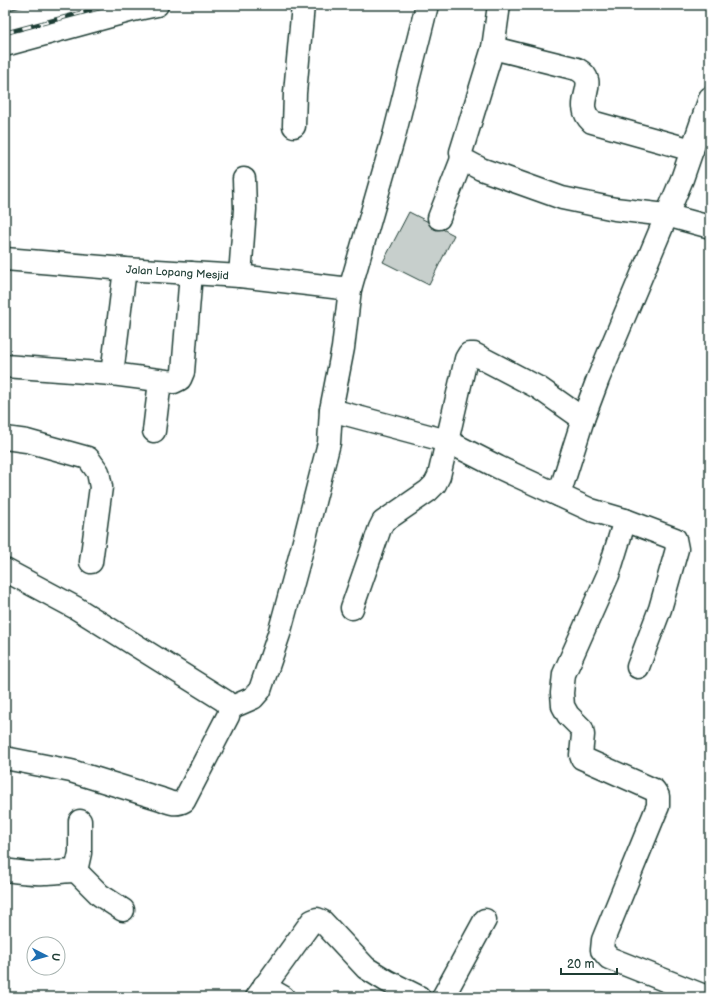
<svg xmlns="http://www.w3.org/2000/svg" width="715" height="1002" font-family="'Balsamiq Sans',sans-serif">
  <style>
    .building { fill: #c7cfcc; stroke: #1f3d34 }
    .lines { fill: none; stroke-linecap: round; stroke-linejoin: round }
    .minor-casing { stroke: #1f3d34; stroke-width: 25 }
    .minor { stroke: #fff; stroke-width: 22 }
    .rail-casing { stroke: #1f3d34; stroke-width: 4.5 }
    .rail { stroke: #fff; stroke-width: 3; stroke-dasharray: 9; stroke-linecap: butt }
    .labels { text-anchor: middle; dominant-baseline: central; stroke-width: 3; stroke-linejoin: round; paint-order: stroke }
    .street-label { font-size: 11px; fill: #1f3d34; stroke: #fff }
  </style>
  <rect width="100%" height="100%" fill="#fff"/>
  <filter id="ink" filterUnits="userSpaceOnUse"><feTurbulence type="fractalNoise" baseFrequency=".025" numOctaves="2"/><feDisplacementMap in="SourceGraphic" scale="8" xChannelSelector="R" yChannelSelector="G"/><feConvolveMatrix kernelMatrix="1 2 1 2 8 2 1 2 1" color-interpolation-filters="sRGB"/></filter>
  <g filter="url(#ink)">
    <!-- building -->
    <path class="building" d="M409,212L454,235L429,285L383,262Z"/>
    <g class="lines">
      <defs>
        <g id="minor">
          <path d="M499,5L493,48L461,152L462,159L481,169L562,198L615,209L666,215L710,227"/>
          <path d="M5,23L76,5"/>
          <path d="M5,45L133,10L157,5"/>
          <path d="M493,48L577,69C603,83 570,102 592,122L692,150"/>
          <path d="M294,126L295,93L303,5"/>
          <path d="M439,218L462,159"/>
          <path id="s1" d="M5,259L125,269L240,276L350,289"/>
          <path d="M240,276L245,209L244,179"/>
          <path d="M5,366L112,374L174,382L180,379L183,372L191,273"/>
          <path d="M112,374L125,269"/>
          <path d="M331,410L447,441L498,467L591,510L625,520L675,539L677,549L660,609L638,667"/>
          <path d="M154,431L160,381"/>
          <path d="M5,438L27,441L88,458L98,472L101,487L91,562"/>
          <path d="M559,495L583,419L598,379L682,179L710,98"/>
          <path d="M625,520L608,575L564,674L562,693L563,706L568,715L582,729L583,735L581,755L582,758L654,790L658,796V806L655,813L603,940L602,950L609,958L707,997"/>
          <path d="M5,570L76,608L225,701L230,708L228,716L184,801C175,806 169,802 161,799L71,771L5,758"/>
          <path d="M352,608L380,528L383,522L428,491L435,484L439,476L466,359L469,354H474L539,388L583,419"/>
          <path d="M230,708L253,698L260,690L279,634L301,553L329,443L331,410L343,348L350,289L394,136L427,5"/>
          <path d="M5,870C18,872 31,874 44,873C55,873 65,871 76,871L80,853V821"/>
          <path d="M76,871L100,895L123,910"/>
          <path d="M264,986L283,997"/>
          <path d="M257,997L312,921L317,919L322,921L366,968L387,981L419,997"/>
          <path d="M443,997L485,920"/>
        </g>
      </defs>
      <!-- minor casing -->
      <use href="#minor" class="minor-casing"/>
      <!-- minor -->
      <use href="#minor" class="minor"/>
      <defs>
        <path id="rail" d="M5,33L111,5"/>
      </defs>
      <!-- rail casing -->
      <use href="#rail" class="rail-casing"/>
      <!-- rail -->
      <use href="#rail" class="rail"/>
    </g>
  </g>
  <g class="labels">
    <!-- street labels -->
    <g class="street-label">
      <text stroke="none"><textPath href="#s1" startOffset="173">Jalan Lopang Mesjid</textPath></text>
    </g>
  </g>
  <!-- margin -->
  <rect width="715" height="1002" fill="none" stroke="#fff" stroke-width="20"/>
  <rect x="10" y="10" width="695" height="982" fill="none" stroke="#1f3d34" stroke-width="1.5" filter="url(#ink)"/>
  <!-- north arrow -->
  <g transform="translate(46 956) rotate(96)"><circle r="19" fill="#ffffff" stroke="#a5b1ae"/>
  <path d="M0-3L7 15L0 10L-7 15Z" fill="#1f6fb2"/>
  <text y="-6" font-size="11" font-weight="bold" text-anchor="middle" fill="#1f3d34">U</text>
  </g>
  <!-- scale -->
  <path d="M561 968v6h56v-6" fill="none" stroke="#1f3d34" stroke-width="2"/>
  <text x="567" y="968" font-size="12" fill="#1f3d34" stroke="#ffffff" stroke-width="3" paint-order="stroke">20 m</text>
</svg>
